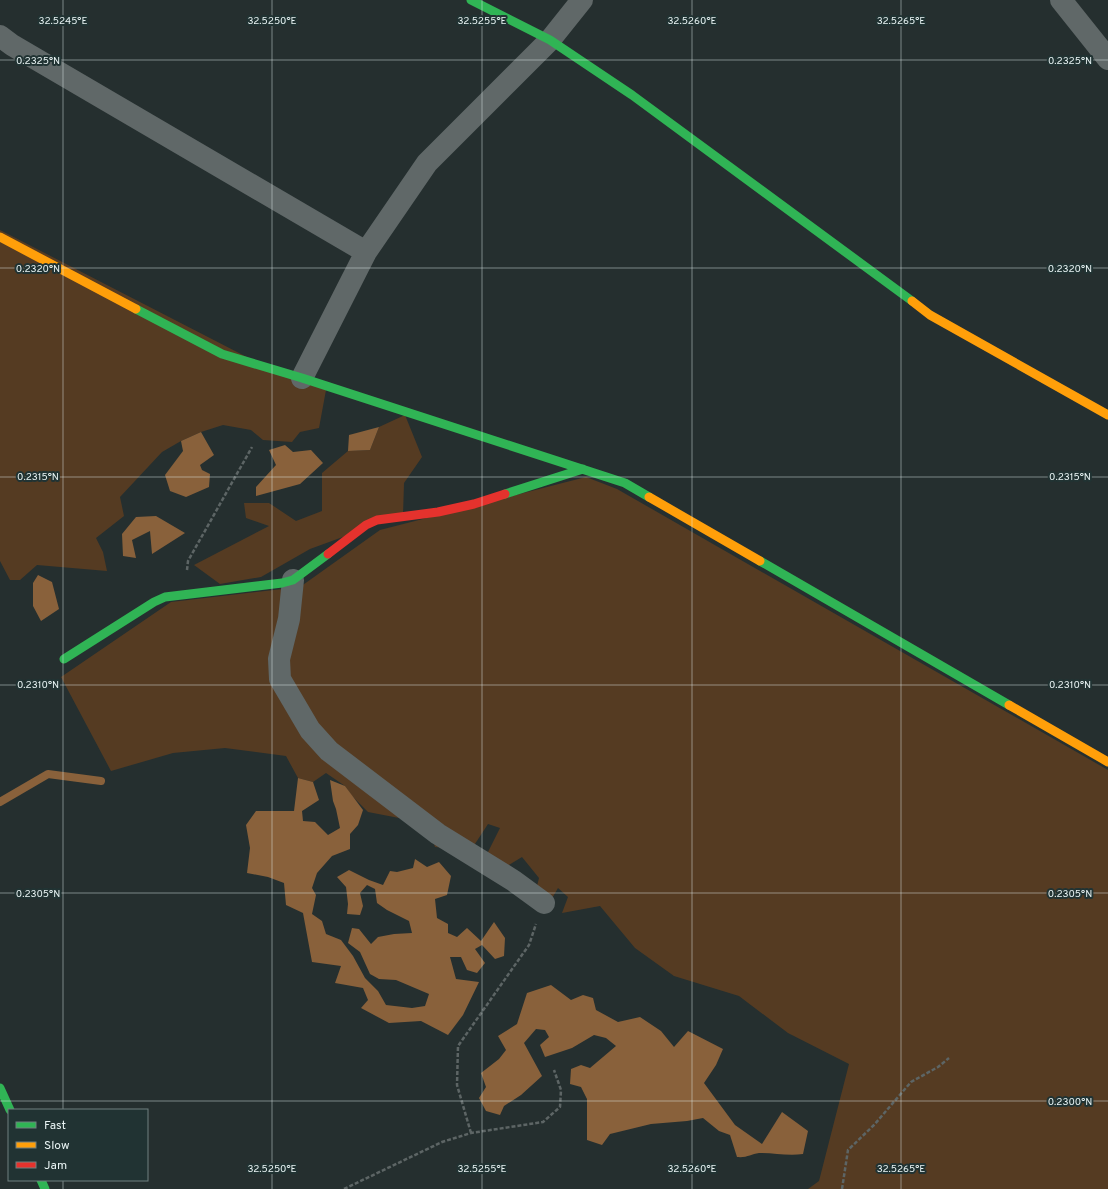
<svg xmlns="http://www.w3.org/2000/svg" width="1108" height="1189" font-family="Overpass,sans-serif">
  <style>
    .green { fill: #553b22 }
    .water { fill: #89613b }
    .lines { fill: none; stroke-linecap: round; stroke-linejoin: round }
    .stream { stroke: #89613b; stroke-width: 8 }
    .path { stroke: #5d6565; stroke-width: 2.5; stroke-dasharray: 4 2; stroke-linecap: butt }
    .street { stroke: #606868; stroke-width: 22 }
    .fast { stroke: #30b455; stroke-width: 9 }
    .slow { stroke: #ff9f0a; stroke-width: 9 }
    .jam { stroke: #e5322d; stroke-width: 9 }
    .ticks { fill: none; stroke: #e8f3f3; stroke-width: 1; stroke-opacity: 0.45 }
    .ticks-label { font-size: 10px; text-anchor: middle; fill: #e8f3f3; stroke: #213333; stroke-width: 4; stroke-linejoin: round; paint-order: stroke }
  </style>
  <rect width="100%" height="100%" fill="#252f2f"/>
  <!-- green -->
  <path class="green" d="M0,230L276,372L326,390L319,428L300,432L292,442L263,440L251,430L223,425L201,432L181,441L162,452L120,497L124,516L96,538L103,552L107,571L37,565L20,580H10L0,561Z
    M405,415L422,457L404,483L403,515L310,549L261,577L220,584L194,565L269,526L246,518L244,503H269L296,521L322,511V473L348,451L370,450L379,427Z
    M586,477L617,489L1108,770V1189H808L819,1181L849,1064L788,1033L739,996L674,976L635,948L600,906L562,913L568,897L558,888L547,907L536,890L539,878L522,857L497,872L487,854L500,828L488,824L471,850L435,847L426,819L399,818L368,812L352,796L345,786L326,773L313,782L298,778L286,756L225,748L173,753L111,771L61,677L171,602L300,587L380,530Z"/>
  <!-- water -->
  <path class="water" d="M379,427L370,450L348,451L349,435Z
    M201,432L214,455L200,465L202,470L210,474L209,487L186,497L170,491L165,475L183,451L181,441Z
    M285,445L293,452L311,450L323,463L300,484L256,496V487L276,465L269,450Z
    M156,516L185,533L152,554L150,531L132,540L136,558L123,556L122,534L136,517Z
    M38,575L52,582L59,609L41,621L33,606V583Z
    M298,778L313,782L319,800L302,811L303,821L315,822L328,835L340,828L336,809L333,801L330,780L345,786L363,810L358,825L350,834V849L332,856L317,873L312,888L316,895L312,914L322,921L326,934L341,940L353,956L365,978L378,991L386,1005L412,1008L425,1006L429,994L396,980L379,979L370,974L360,952L348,943L352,928L359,929L371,944L378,937L394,934L412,933L409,921L387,910L377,903L375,889L367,885L360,893L363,906L360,915L347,914L348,904L346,887L337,877L349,870L369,880L383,885L390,871L397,872L413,868L415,859L427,867L439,862L451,876L447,895L435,899L437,918L448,924V933L457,937L467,928L481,941L494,922L505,938L504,956L495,959L482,945L475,949L485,963L477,973L467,970L461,957H450L456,979L479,982L463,1015L448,1035L421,1021L389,1023L361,1008L368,1000L363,988L335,983L341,966L312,962L303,913L286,905L284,883L268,877L247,873L250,848L246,825L256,811H294Z
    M551,985L571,1000L583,995L593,998L596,1010L618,1022L640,1017L661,1031L674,1047L688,1031L723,1049L716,1065L704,1083L735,1125L762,1144L782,1112L808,1131L803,1154C788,1156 774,1153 759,1153C751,1154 747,1158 737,1157L730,1135L719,1131L703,1118L687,1121L651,1124L610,1134L602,1145L587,1140V1099L581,1087L570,1084L571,1069L581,1065L590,1068L616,1046L606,1038L594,1035L572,1048L545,1057L540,1045L549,1037L545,1030L536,1029L524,1043L542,1076L521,1095L504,1106L500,1115L486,1111L479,1098L486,1087L481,1073L499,1059L506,1050L498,1036L517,1024L527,993Z"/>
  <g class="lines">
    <!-- stream -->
    <path class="stream" d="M0,802L48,774L101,781"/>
    <!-- path -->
    <path class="path" d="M187,570L188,561L252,447
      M471,1133L457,1085L458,1046L529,945L536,924
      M344,1189L442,1142L471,1133L543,1122L560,1107L561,1090L554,1070
      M842,1189L848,1150L874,1125L911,1082L938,1067L949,1058"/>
    <!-- street -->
    <path class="street" d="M1061,0L1108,59
      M0,36L12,45L366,252
      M302,378L366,252L427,163L550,40L582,0
      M293,580L289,619L279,659L280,679L310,730L329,751L438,834L514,881L544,903"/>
    <!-- fast -->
    <path class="fast" d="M471,0L550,40L632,95L912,301
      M136,309L222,354L302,378L625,483L649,497
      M505,494L583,469
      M760,561L1009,705
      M64,659L154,602L165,597L282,583L293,580L328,554
      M0,1088L10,1110
      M41,1180L45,1189"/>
    <!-- slow -->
    <path class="slow" d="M0,237L136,309
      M912,301L930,315L1108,415
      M649,497L760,561
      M1009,705L1108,762"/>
    <!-- jam -->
    <path class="jam" d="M328,554L366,525L377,520L438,512L474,504L505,494"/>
  </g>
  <!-- ticks -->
  <path class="ticks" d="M63,0V1110M272,0V1189M482,0V1189M692,0V1189M901,0V1189M0,60H1108M0,268H1108M0,477H1108M0,685H1108M0,893H1108M0,1101H1108M63,1180V1189"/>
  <g class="ticks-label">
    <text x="63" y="24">32.5245°E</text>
    <text x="272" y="24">32.5250°E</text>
    <text x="482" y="24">32.5255°E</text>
    <text x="692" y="24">32.5260°E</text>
    <text x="901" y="24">32.5265°E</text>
    <text x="38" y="64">0.2325°N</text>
    <text x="1070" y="64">0.2325°N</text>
    <text x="38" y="272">0.2320°N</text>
    <text x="1070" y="272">0.2320°N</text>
    <text x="38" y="480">0.2315°N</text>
    <text x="1070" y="480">0.2315°N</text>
    <text x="38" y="688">0.2310°N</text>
    <text x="1070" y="688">0.2310°N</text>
    <text x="38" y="897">0.2305°N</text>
    <text x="1070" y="897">0.2305°N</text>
    <text x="1070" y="1105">0.2300°N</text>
    <text x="272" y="1172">32.5250°E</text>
    <text x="482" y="1172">32.5255°E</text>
    <text x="692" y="1172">32.5260°E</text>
    <text x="901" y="1172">32.5265°E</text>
  </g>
  <!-- legend -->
  <rect x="8" y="1109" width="140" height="72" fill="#213333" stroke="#718080"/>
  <rect x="16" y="1122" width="20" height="6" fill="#30b455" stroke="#718080"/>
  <text x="44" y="1129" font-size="12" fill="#e8f3f3">Fast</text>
  <rect x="16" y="1142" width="20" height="6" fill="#ff9f0a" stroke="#718080"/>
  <text x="44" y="1149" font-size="12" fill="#e8f3f3">Slow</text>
  <rect x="16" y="1162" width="20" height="6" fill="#e5322d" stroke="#718080"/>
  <text x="44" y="1169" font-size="12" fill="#e8f3f3">Jam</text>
</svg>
